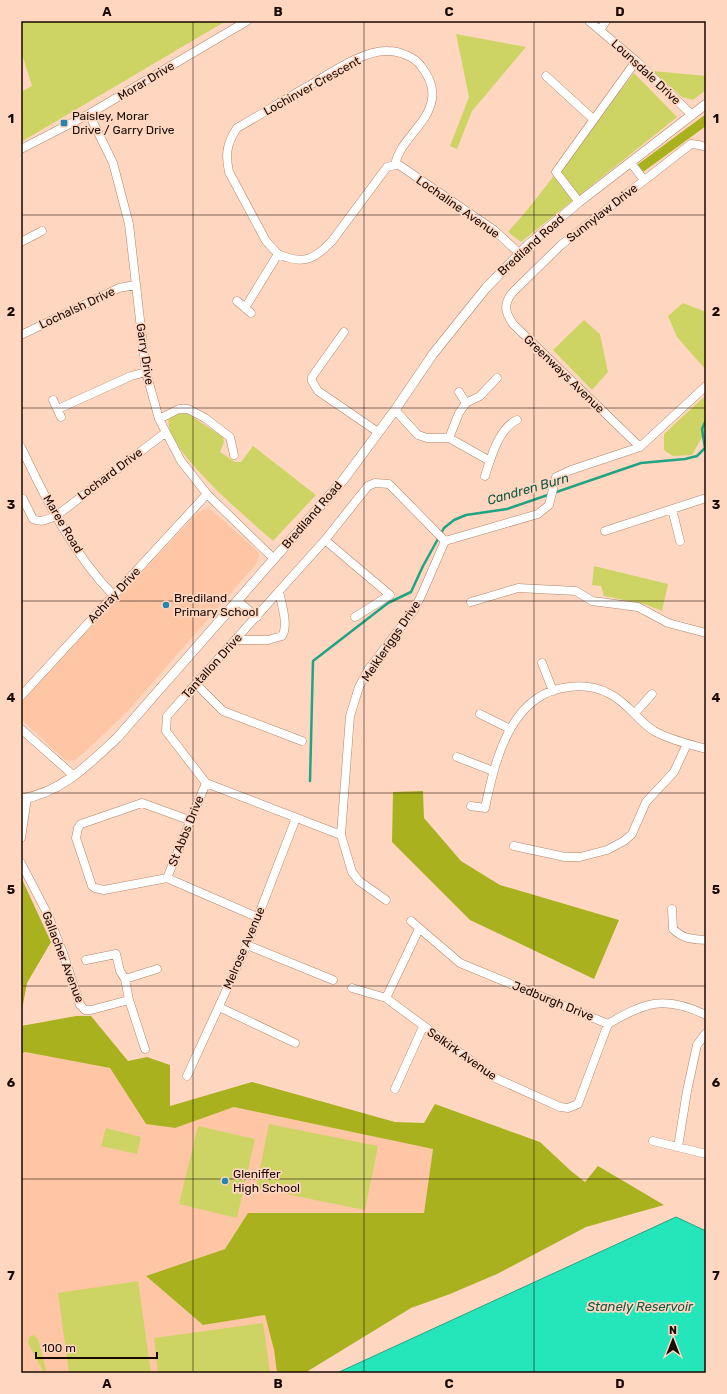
<svg xmlns="http://www.w3.org/2000/svg" width="727" height="1394" font-family="Rubik,sans-serif">
  <style>
    .built { fill: #fec6a5 }
    .green { fill: #cdd464 }
    .forest { fill: #aab11f }
    .water { fill: #25e6bb; stroke: #21a484 }
    .lines { fill: none; stroke-linecap: round; stroke-linejoin: round }
    .stream { stroke: #21a484; stroke-width: 2.5 }
    .minor-casing { stroke: #b2856a; stroke-width: 9 }
    .tertiary-casing { stroke: #b2856a; stroke-width: 10 }
    .minor { stroke: #fff; stroke-width: 8 }
    .tertiary { stroke: #fff; stroke-width: 9 }
    .grid { fill: none; stroke: #190902; stroke-width: 1; stroke-opacity: 0.55 }
    .poi-dot { fill: #2486b1; stroke: #ffd7c0; stroke-width: 1.5 }
    .labels { text-anchor: middle; dominant-baseline: central; stroke-width: 3.5; stroke-linejoin: round; paint-order: stroke }
    .street-label { font-size: 12px; fill: #190902; stroke: #ffd7c0 }
    .poi-label { font-size: 12px; fill: #190902; stroke: #ffd7c0; text-anchor: start }
    .water-label { font-size: 13px; font-style: italic; fill: #0c5645; stroke: #ffd7c0 }
    .neatline { fill: none; stroke: #190902; stroke-width: 1.5 }
    .grid-label { font-size: 13px; text-anchor: middle; font-weight: bold; fill: #190902 }
  </style>
  <rect width="100%" height="100%" fill="#ffd7c0"/>
  <!-- built -->
  <path class="built" d="M207,508L214,512L257,551L259,554L257,563L126,713L86,751L74,761L65,760L21,719L22,701L197,513Z
    M25,1052L110,1068L146,1124L175,1128L234,1107L433,1149L424,1214L248,1213L225,1249L146,1276L203,1325L265,1315L274,1350L277,1373H21V1054Z"/>
  <!-- green -->
  <path class="green" d="M21,21H226L21,142V92L32,86L21,51Z
    M456,34L526,47L472,111L457,149L450,146L469,97Z
    M653,71L706,76V90L693,100L682,97Z
    M634,73L677,117L521,242L508,232L528,209Z
    M683,303L706,312V370L677,337L668,316Z
    M584,320L600,334L608,372L592,390L553,350Z
    M706,395V430L692,455L673,456L664,450V434Z
    M175,413L188,414L223,437L224,442L220,452L235,462H241L253,446L316,495L273,541C252,522 161,447 169,418Z
    M594,566L668,584L662,611L644,604L604,596L601,586L592,585Z
    M269,1124L378,1146L365,1210L256,1188Z
    M198,1126L255,1139L237,1218L179,1204Z
    M106,1128L141,1137L137,1154L101,1146Z
    M138,1281L151,1373H69L58,1293Z
    M263,1323L270,1373H158L154,1338Z
    M34,1335L38,1339L47,1373H44L28,1343L29,1337Z"/>
  <!-- forest -->
  <path class="forest" d="M706,114V126L643,172L637,165Z
    M423,791L424,818L461,861L500,885L619,920L594,979L470,920L392,842L393,792Z
    M21,877L51,942L27,983L21,1015Z
    M76,1016H91L128,1061L147,1057L170,1065V1106L252,1082L395,1122L424,1123L435,1104L540,1142L571,1171L585,1182L598,1166L664,1205L586,1227L497,1274L450,1294L411,1308L308,1371L309,1373H277L274,1350L265,1315L203,1325L146,1276L225,1249L248,1213H424L433,1149L234,1107L175,1128L146,1124L110,1068L25,1052L21,1054V1026Z"/>
  <!-- water -->
  <path class="water" d="M676,1217L706,1231V1373H337Z"/>
  <g class="lines">
    <!-- stream -->
    <path class="stream" d="M310,781L313,661L388,603L411,592L423,566L444,528L454,520L466,515L507,509L641,463L685,459L697,456L705,448L702,429L706,420"/>
    <defs>
      <path id="minor" d="M589,21L636,61L692,115
        M600,30L606,21
        M546,76L593,119
        M89,114L113,163L129,224L146,372L159,419L181,461L207,494L274,559
        M21,149L89,114L247,21
        M631,163L644,180
        M395,165H399L494,230L519,253
        M579,202L556,172L636,61
        M21,242L42,231
        M237,301L251,313
        M245,308L278,254L266,241L229,172C225,154 227,143 237,128C260,115 282,101 305,88C328,75 362,50 388,51C399,51 415,57 421,66C429,76 434,86 432,99C428,125 400,139 395,165L387,167L332,241C314,260 303,265 278,254
        M344,332L312,377V381L318,391L378,432
        M21,335L119,288L135,285
        M459,392L466,403
        M53,400L61,417
        M58,409L131,376L146,372
        M395,410L418,435L427,438H449L490,461
        M159,419L179,409H188L205,418L230,437L234,455
        M449,438L459,413L466,403L480,396L497,378
        M21,447C46,500 73,554 114,596
        M640,447L513,324C505,312 503,305 512,293L561,245L691,144L699,145L706,147
        M485,476C491,457 499,428 517,420
        M23,499L33,519C41,523 48,519 56,516L165,433
        M672,509L680,541
        M605,531L706,498
        M325,540L390,595L355,617
        M238,601L257,617
        M471,602L518,588L576,591L592,601L638,607L668,623L706,633
        M236,640H268L282,636C289,625 281,603 279,591
        M542,663L553,691
        M196,684L223,711L302,741
        M21,696L207,494
        M635,713L652,694
        M480,714L510,729
        M21,729L74,776
        M457,757L493,771
        M471,806L485,808C495,761 510,693 569,687C584,685 597,687 610,694C628,703 638,721 654,731C670,740 689,744 706,749
        M189,820L142,803L81,824L78,828L76,838L92,886L95,888L104,890L167,878L257,917
        M341,835L206,783L166,731L167,716L325,540L368,486L375,483L389,484L445,541
        M21,838L27,798
        M514,846L565,857H580L607,850L624,841L632,834L646,802L674,772L687,744
        M21,863L48,915L63,953L80,1005L85,1010H91L129,1000
        M167,878L206,783
        M386,900L359,881L352,872L341,835L350,716L359,687L368,670L414,610L421,596L445,541L538,514L549,505L556,477L571,470L640,447L706,386
        M672,909L673,929C683,939 692,939 706,940
        M411,921L460,963L608,1024C645,1002 665,995 706,1015
        M247,945L333,980
        M86,960L116,954L120,971L125,979L129,1000L145,1049
        M125,979L157,969
        M352,988L386,998L493,1077L560,1107L568,1108L578,1104L608,1024
        M386,998L419,929
        M219,1007L295,1043
        M187,1076L247,945L296,818
        M395,1089L423,1027
        M653,1141L706,1154
        M678,1147L687,1091L697,1045L706,1033"/>
      <path id="tertiary" d="M21,799C61,793 89,764 117,738L344,479L395,410L433,354L486,288L528,245L579,202L706,104"/>
    </defs>
    <!-- minor casing -->
    <use href="#minor" class="minor-casing"/>
    <!-- tertiary casing -->
    <use href="#tertiary" class="tertiary-casing"/>
    <!-- minor -->
    <use href="#minor" class="minor"/>
    <!-- tertiary -->
    <use href="#tertiary" class="tertiary"/>
  </g>
  <!-- grid -->
  <path class="grid" d="M193,21V1373M364,21V1373M534,21V1373M21,215H706M21,408H706M21,601H706M21,793H706M21,986H706M21,1179H706"/>
  <!-- markers -->
  <g class="poi-dot">
    <rect x="60" y="119" width="8" height="8" rx="2"/>
    <circle cx="166" cy="605" r="4"/>
    <circle cx="225" cy="1181" r="4"/>
  </g>
  <g class="labels">
    <!-- street labels -->
    <g class="street-label">
      <text transform="translate(646 72) rotate(43)">Lounsdale Drive</text>
      <text transform="translate(146 81) rotate(-31)">Morar Drive</text>
      <text transform="translate(312 86) rotate(-29)">Lochinver Crescent</text>
      <text transform="translate(458 207) rotate(35)">Lochaline Avenue</text>
      <text transform="translate(602 213) rotate(-38)">Sunnylaw Drive</text>
      <text transform="translate(531 245) rotate(-42)">Brediland Road</text>
      <text transform="translate(77 308) rotate(-25)">Lochalsh Drive</text>
      <text transform="translate(145 354) rotate(81)">Garry Drive</text>
      <text transform="translate(564 374) rotate(44)">Greenways Avenue</text>
      <text transform="translate(110 474) rotate(-37)">Lochard Drive</text>
      <text transform="translate(312 515) rotate(-49)">Brediland Road</text>
      <text transform="translate(63 524) rotate(59)">Maree Road</text>
      <text transform="translate(114 595) rotate(-47)">Achray Drive</text>
      <text transform="translate(391 641) rotate(-56)">Meikleriggs Drive</text>
      <text transform="translate(212 666) rotate(-48)">Tantallon Drive</text>
      <text transform="translate(186 831) rotate(-68)">St Abbs Drive</text>
      <text transform="translate(244 948) rotate(-67)">Melrose Avenue</text>
      <text transform="translate(63 957) rotate(69)">Gallacher Avenue</text>
      <text transform="translate(553 1001) rotate(22)">Jedburgh Drive</text>
      <text transform="translate(462 1054) rotate(35)">Selkirk Avenue</text>
    </g>
    <!-- poi labels -->
    <g class="poi-label">
      <text x="72" y="116">Paisley, Morar<tspan x="72" dy="14">Drive / Garry Drive</tspan></text>
      <text x="174" y="598">Brediland<tspan x="174" dy="14">Primary School</tspan></text>
      <text x="233" y="1174">Gleniffer<tspan x="233" dy="14">High School</tspan></text>
    </g>
    <!-- water labels -->
    <g class="water-label">
      <text transform="translate(528 489) rotate(-16)">Candren Burn</text>
      <text x="640" y="1306">Stanely Reservoir</text>
    </g>
  </g>
  <!-- border -->
  <rect width="727" height="1394" fill="none" stroke="#ffd7c0" stroke-width="44"/>
  <!-- north arrow -->
  <g transform="translate(673 1340)" stroke="#ffd7c0" stroke-width="3" paint-order="stroke">
  <path d="M0-3L7 15L0 10L-7 15Z" fill="#190902"/>
  <text y="-6" font-size="11" font-weight="bold" text-anchor="middle" fill="#190902">N</text>
  </g>
  <!-- scale -->
  <path d="M36 1352v6h121v-6" fill="none" stroke="#190902" stroke-width="2"/>
  <text x="42" y="1352" font-size="12" fill="#190902" stroke="#ffd7c0" stroke-width="3" paint-order="stroke">100 m</text>
  <rect x="22" y="22" width="683" height="1350" class="neatline"/>
  <g class="grid-label">
    <text x="107" y="16">A</text>
    <text x="278" y="16">B</text>
    <text x="449" y="16">C</text>
    <text x="620" y="16">D</text>
    <text x="11" y="123">1</text>
    <text x="716" y="123">1</text>
    <text x="11" y="316">2</text>
    <text x="716" y="316">2</text>
    <text x="11" y="509">3</text>
    <text x="716" y="509">3</text>
    <text x="11" y="702">4</text>
    <text x="716" y="702">4</text>
    <text x="11" y="894">5</text>
    <text x="716" y="894">5</text>
    <text x="11" y="1087">6</text>
    <text x="716" y="1087">6</text>
    <text x="11" y="1280">7</text>
    <text x="716" y="1280">7</text>
    <text x="107" y="1388">A</text>
    <text x="278" y="1388">B</text>
    <text x="449" y="1388">C</text>
    <text x="620" y="1388">D</text>
  </g>
</svg>
